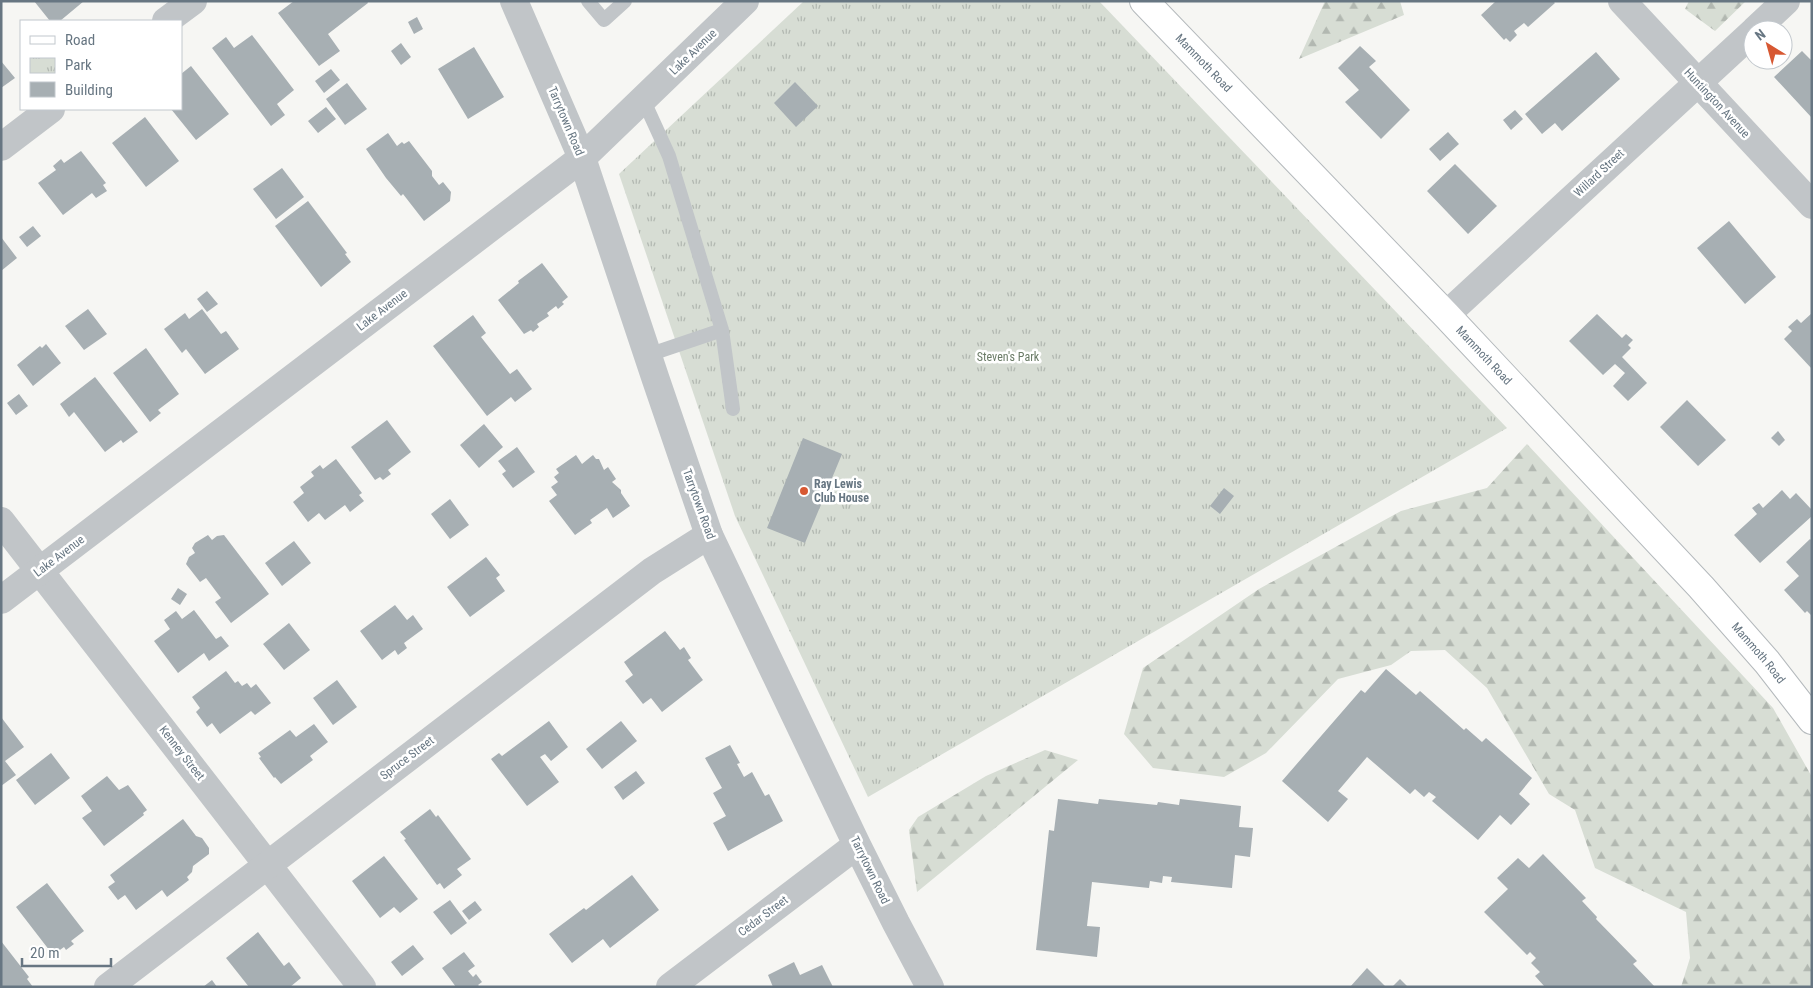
<svg xmlns="http://www.w3.org/2000/svg" width="1813" height="988" font-family="'Roboto Condensed',sans-serif">
  <style>
    .forest { fill: url(#forest-firs) }
    .park { fill: url(#park-tufts) }
    .building { fill: #a7afb3 }
    .lines { fill: none; stroke-linecap: round; stroke-linejoin: round }
    .secondary-casing { stroke: #b4b9bc; stroke-width: 30 }
    .service { stroke: #c1c5c8; stroke-width: 14 }
    .minor { stroke: #c1c5c8; stroke-width: 28 }
    .tertiary { stroke: #c1c5c8; stroke-width: 28 }
    .secondary { stroke: #fff; stroke-width: 28 }
    .poi-dot { fill: #d75832; stroke: #fff; stroke-width: 2 }
    .labels { text-anchor: middle; dominant-baseline: central; stroke-width: 5; stroke-linejoin: round; paint-order: stroke }
    .street-label { font-size: 12px; fill: #677682; stroke: #fff }
    .park-label { font-size: 12px; fill: #697a65; stroke: #fff }
    .poi-label { font-size: 12px; font-weight: bold; fill: #677682; stroke: #fff; text-anchor: start }
  </style>
  <defs>
    <pattern id="forest-firs" width="22" height="20" patternUnits="userSpaceOnUse" patternTransform="scale(1.25)"><rect width="22" height="20" fill="#d7ddd4"/><path d="M5 1l3.5 6h-7zM16 11l3.5 6h-7z" fill="#b2b8b1"/></pattern>
    <pattern id="park-tufts" width="24" height="20" patternUnits="userSpaceOnUse" patternTransform="scale(1.25)"><rect width="24" height="20" fill="#d7ddd4"/><path d="M3 7l-1-3M5 7V3M7 7l1-3M15 17l-1-3M17 17v-4M19 17l1-3" fill="none" stroke="#b2b8b1"/></pattern>
  </defs>
  <rect width="100%" height="100%" fill="#f6f6f3"/>
  <!-- forest -->
  <path class="forest" d="M1325,1H1400L1404,15L1299,59Z
    M1689,1H1746L1715,31L1685,9Z
    M1527,444L1773,708L1812,777V987H1681L1690,958L1686,912L1595,868L1575,810L1549,794L1487,688L1445,650L1411,651L1391,665L1338,679L1266,753L1224,777L1153,768L1124,734L1143,668L1259,589L1401,511L1487,488Z
    M1045,750L1078,760L917,892L909,830L918,817L986,776Z"/>
  <!-- park -->
  <path class="park" d="M804,1H1099L1507,428L868,797L735,516L619,174Z"/>
  <!-- building -->
  <path class="building" d="M34,1H84L60,21H50Z
    M294,1H367L368,3L328,34L340,51L319,66L278,13Z
    M1496,1H1553L1555,3L1528,27L1524,23L1514,31L1517,35L1510,42L1506,38L1504,40L1481,15Z
    M417,17L423,29L414,34L408,22Z
    M252,35L294,90L277,104L285,115L271,126L212,48L226,37L234,48Z
    M401,43L411,57L401,65L391,51Z
    M1360,46L1376,61L1369,67L1410,110L1381,139L1345,102L1359,90L1338,68Z
    M474,47L504,97L468,119L438,69Z
    M1802,51L1812,61V118L1774,77Z
    M1596,52L1620,79L1562,131L1555,123L1542,134L1525,114Z
    M1,61L15,78L1,88Z
    M191,66L229,114L196,140L171,109H181V74Z
    M331,69L340,80L324,93L315,81Z
    M795,82L818,106L796,127L774,103Z
    M347,83L367,109L345,125L326,99Z
    M326,107L336,119L318,133L308,121Z
    M1515,110L1523,119L1511,130L1503,120Z
    M145,117L179,161L146,187L112,143Z
    M1448,132L1459,144L1440,161L1429,149Z
    M388,133L397,146L402,142L404,144L409,141L432,171V176L439,185L443,182L451,192L450,201L424,221L403,194L401,196L386,178L366,149Z
    M81,151L106,183L103,185L107,191L96,198L92,193L63,215L38,183L56,170L53,166L61,159L64,163Z
    M1455,164L1497,206L1468,234L1427,191Z
    M282,168L304,197L276,219L253,189Z
    M308,201L347,253L345,254L351,262L321,287L275,226Z
    M1729,221L1776,277L1745,304L1697,248Z
    M33,226L41,236L27,247L19,237Z
    M1,237L17,258L1,271Z
    M542,263L568,297L562,302L564,304L558,309L556,306L547,313L549,316L537,324L539,327L533,332L531,330L524,334L498,300L519,283L518,281Z
    M207,291L218,304L207,312L197,299Z
    M88,309L107,334L84,350L65,326Z
    M202,309L221,334L226,331L239,349L205,374L186,349L182,353L164,329L185,313L189,319Z
    M1812,313V369L1784,339L1792,331L1788,327L1797,319L1801,323Z
    M1597,314L1622,338L1626,334L1633,340L1628,345L1631,348L1622,357L1647,383L1628,401L1613,386L1625,373L1615,364L1603,375L1569,341Z
    M473,315L486,333L481,337L510,374L517,369L532,389L515,402L511,397L487,416L433,346Z
    M46,344L61,363L33,386L17,365L40,346L42,348Z
    M146,348L179,394L158,410L161,413L150,422L113,373Z
    M95,377L138,432L123,443L121,440L105,452L74,412L69,417L60,404Z
    M19,394L28,406L16,415L7,403Z
    M1687,400L1726,440L1698,466L1660,427Z
    M387,420L411,452L388,470L391,474L383,480L380,477L375,480L351,447Z
    M484,424L503,447L479,468L460,445Z
    M1778,431L1785,440L1779,446L1771,438Z
    M803,438L842,454L805,543L767,528Z
    M517,447L535,472L513,488L502,474L506,471L498,461Z
    M576,455L582,464L593,455L596,459H599L604,470L608,467L616,479L612,482L621,490V493L630,506L613,518L607,508L590,520L592,523L575,535L549,501L557,495L551,487L558,482L554,477L559,473L556,469Z
    M336,459L362,493L359,495L364,501L350,512L345,505L325,520L319,513L308,522L293,502L304,493L300,487L314,476L311,472L320,465L323,469Z
    M1224,488L1234,496L1220,514L1210,506Z
    M1782,490L1790,499L1796,493L1812,510V516L1760,563L1734,535L1757,514L1752,508L1759,503L1763,508Z
    M450,499L469,525L450,539L431,514Z
    M208,535L212,540L217,536L224,535L269,594L231,623L215,602L221,598L206,578L200,582L186,564L189,557L195,553L192,548L195,543Z
    M1810,539L1812,541V616L1807,611L1805,613L1784,590L1799,576L1786,562Z
    M294,541L311,563L282,586L265,563Z
    M486,557L500,575L496,578L505,591L470,617L447,587Z
    M178,588L187,594L180,605L171,599Z
    M395,605L407,620L413,615L423,629L404,643L407,648L398,655L395,650L382,660L360,631Z
    M194,610L216,639L221,636L229,646L209,661L204,653L178,673L154,641L170,629L164,620L176,611L182,619Z
    M289,623L310,650L284,670L263,644Z
    M665,631L680,650L684,647L691,658L688,660L703,680L662,712L651,698L643,704L625,681L633,675L624,662Z
    M1386,669L1416,695L1420,691L1464,730L1466,728L1482,742L1486,738L1532,778L1519,794L1530,804L1511,825L1500,815L1478,840L1432,801L1436,797L1429,792L1424,797L1415,789L1410,794L1367,757L1338,791L1348,799L1328,822L1282,781L1361,690L1365,693Z
    M226,671L235,683L238,681L242,686L247,683L251,688L256,684L271,703L255,715L251,711L220,734L212,723L207,727L196,712L200,708L192,697Z
    M337,680L357,707L333,725L313,698Z
    M1,717L24,747L5,761L16,775L1,786Z
    M549,721L568,747L551,761L545,754L540,757L559,782L527,806L491,759L499,753L502,756Z
    M621,721L637,741L602,769L586,749Z
    M314,724L328,742L310,756L313,760L281,784L275,777L274,778L259,758L261,757L258,753L290,730L296,737Z
    M730,745L740,763L737,764L744,777L752,772L765,796L769,794L783,821L728,851L713,823L726,816L713,793L722,788L705,758Z
    M51,753L70,778L35,805L16,780Z
    M636,771L645,783L623,800L614,787Z
    M107,776L119,790L128,785L147,810L143,813L144,815L104,846L82,818L92,811L81,796Z
    M1058,799L1098,804L1099,799L1157,805L1158,802L1179,805L1180,799L1241,806L1239,827L1253,828L1250,857L1235,855L1232,888L1171,882L1172,877L1163,876L1162,883L1150,881L1149,888L1092,882L1087,926L1100,927L1097,957L1036,950L1049,830L1054,831Z
    M430,809L436,817L438,815L471,859L457,869L462,875L444,889L440,883L437,885L404,840L406,839L400,832Z
    M183,819L196,836L202,838L209,848V854L193,866L192,872L187,877L189,880L167,897L162,890L136,910L125,895L118,900L108,887L115,882L110,875Z
    M1543,854L1586,898L1582,901L1597,917L1596,919L1637,961L1633,964L1655,987H1545L1535,976L1540,972L1531,963L1536,958L1530,952L1527,955L1484,912L1508,889L1497,878L1518,858L1529,868Z
    M384,856L418,899L400,913L394,907L380,918L352,881Z
    M632,875L659,910L610,948L603,939L572,963L549,934L584,908L586,910Z
    M47,883L84,931L71,941L74,944L66,950L64,947L53,955L16,907Z
    M450,900L467,923L451,935L433,912Z
    M475,901L482,910L469,920L462,911Z
    M258,932L284,966L289,962L301,978L290,987H249L226,958Z
    M1,941L29,977L27,979L33,987H1Z
    M413,945L424,959L402,976L391,962Z
    M464,952L475,966L468,971L473,977L476,974L482,982L478,985L480,987H456L442,968Z
    M794,962L800,975L822,965L833,987H773L768,975Z
    M1367,968L1386,987H1350Z
    M1400,979L1408,987H1392Z
    M212,980L217,987H203Z"/>
  <g class="lines">
    <defs>
      <g id="secondary">
        <path id="s1" d="M1144,1L1446,315L1701,587L1767,662L1812,720"/>
      </g>
    </defs>
    <!-- secondary casing -->
    <use href="#secondary" class="secondary-casing"/>
    <!-- service -->
    <path class="service" d="M588,1L604,20L625,1
      M643,99L669,156L722,330L648,355
      M722,330L733,409"/>
    <!-- minor -->
    <path class="minor" d="M514,1L582,158
      M1622,1L1812,205
      M166,21L193,1
      M1755,30L1786,1
      M1,147L51,109
      M1446,315L1753,32
      M1,521L362,987
      M709,535L857,845L896,923L930,987
      M670,987L857,845"/>
    <!-- tertiary -->
    <path class="tertiary" d="M1,600L582,158L745,1
      M108,987L652,571L709,535L656,380L582,158"/>
    <!-- secondary -->
    <use href="#secondary" class="secondary"/>
  </g>
  <!-- markers -->
  <circle class="poi-dot" cx="804" cy="491" r="5"/>
  <g class="labels">
    <!-- street labels -->
    <g class="street-label">
      <text transform="translate(693 52) rotate(-44)">Lake Avenue</text>
      <text stroke="none"><textPath href="#s1" startOffset="86">Mammoth Road</textPath></text>
      <text transform="translate(1717 103) rotate(47)">Huntington Avenue</text>
      <text transform="translate(566 121) rotate(67)">Tarrytown Road</text>
      <text transform="translate(1599 173) rotate(-43)">Willard Street</text>
      <text transform="translate(382 310) rotate(-37)">Lake Avenue</text>
      <text stroke="none"><textPath href="#s1" startOffset="491">Mammoth Road</textPath></text>
      <text transform="translate(699 504) rotate(70)">Tarrytown Road</text>
      <text transform="translate(59 556) rotate(-37)">Lake Avenue</text>
      <text stroke="none"><textPath href="#s1" startOffset="896">Mammoth Road</textPath></text>
      <text transform="translate(182 753) rotate(52)">Kenney Street</text>
      <text transform="translate(407 758) rotate(-37)">Spruce Street</text>
      <text transform="translate(870 870) rotate(64)">Tarrytown Road</text>
      <text transform="translate(763 916) rotate(-37)">Cedar Street</text>
    </g>
    <!-- park labels -->
    <g class="park-label">
      <text x="1008" y="357">Steven's Park</text>
    </g>
    <!-- poi labels -->
    <g class="poi-label">
      <text x="814" y="484">Ray Lewis<tspan x="814" dy="14">Club House</tspan></text>
    </g>
  </g>
  <!-- border -->
  <rect width="1813" height="988" fill="none" stroke="#677682" stroke-width="5"/>
  <!-- legend -->
  <rect x="20" y="20" width="162" height="90" fill="#ffffff" stroke="#c2c8cd"/>
  <rect x="30" y="36" width="25" height="8" fill="#ffffff" stroke="#c2c8cd"/>
  <text x="65" y="45" font-size="15" fill="#677682">Road</text>
  <rect x="30" y="58" width="25" height="15" fill="url(#park-tufts)" stroke="#c2c8cd"/>
  <text x="65" y="70" font-size="15" fill="#677682">Park</text>
  <rect x="30" y="82" width="25" height="15" fill="#a7afb3" stroke="#c2c8cd"/>
  <text x="65" y="95" font-size="15" fill="#677682">Building</text>
  <!-- north arrow -->
  <g transform="translate(1768 45) rotate(323)"><circle r="24" fill="#ffffff" stroke="#c2c8cd"/>
  <path d="M0-4L9 19L0 12L-9 19Z" fill="#d75832"/>
  <text y="-8" font-size="14" font-weight="bold" text-anchor="middle" fill="#677682">N</text>
  </g>
  <!-- scale -->
  <path d="M22 958v8h89v-8" fill="none" stroke="#677682" stroke-width="2.5"/>
  <text x="30" y="958" font-size="15" fill="#677682" stroke="#ffffff" stroke-width="4" paint-order="stroke">20 m</text>
</svg>
